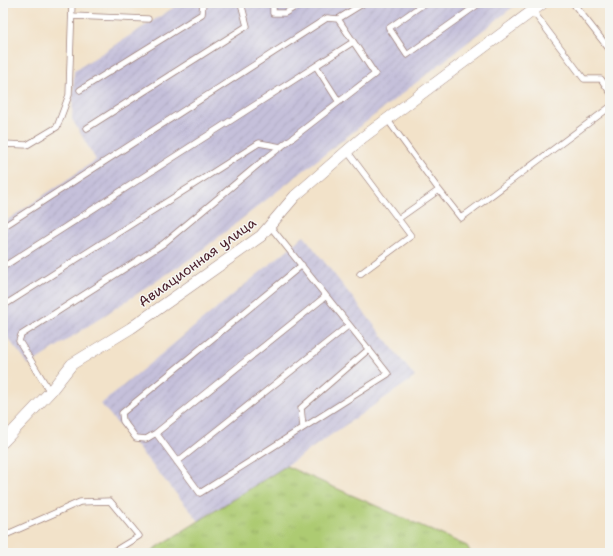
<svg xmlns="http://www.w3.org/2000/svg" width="613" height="556" font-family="'Shantell Sans',sans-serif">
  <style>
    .industrial { fill: url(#industrial-furrows) }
    .grass { fill: url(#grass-tufts); stroke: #7c754e }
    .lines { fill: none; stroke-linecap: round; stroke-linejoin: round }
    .service-casing { stroke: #9e807a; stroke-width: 7 }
    .minor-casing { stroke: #9e807a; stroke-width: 12 }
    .service { stroke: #fff; stroke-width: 5.5 }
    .minor { stroke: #fff; stroke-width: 11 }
    .labels { text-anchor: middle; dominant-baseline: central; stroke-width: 3; stroke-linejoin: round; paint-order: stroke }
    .street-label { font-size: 14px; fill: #4a1f2b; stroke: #f6f6f2 }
  </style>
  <defs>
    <pattern id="industrial-furrows" width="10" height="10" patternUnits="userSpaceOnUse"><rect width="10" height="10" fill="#c5c0da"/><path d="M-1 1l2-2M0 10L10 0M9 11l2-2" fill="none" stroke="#aba5bb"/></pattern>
    <pattern id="grass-tufts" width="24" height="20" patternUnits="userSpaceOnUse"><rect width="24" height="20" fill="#adcb72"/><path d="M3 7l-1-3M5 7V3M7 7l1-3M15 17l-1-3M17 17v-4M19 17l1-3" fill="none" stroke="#96ae63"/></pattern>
  </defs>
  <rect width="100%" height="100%" fill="#f6f6f2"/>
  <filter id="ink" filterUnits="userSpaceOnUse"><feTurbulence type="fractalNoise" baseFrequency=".025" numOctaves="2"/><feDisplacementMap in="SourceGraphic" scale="8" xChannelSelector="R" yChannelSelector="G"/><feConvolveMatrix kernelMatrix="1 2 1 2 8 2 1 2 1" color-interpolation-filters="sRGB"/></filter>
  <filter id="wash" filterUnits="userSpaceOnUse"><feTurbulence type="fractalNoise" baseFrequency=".012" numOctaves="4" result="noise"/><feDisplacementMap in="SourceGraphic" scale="16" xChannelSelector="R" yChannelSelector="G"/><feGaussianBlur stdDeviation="0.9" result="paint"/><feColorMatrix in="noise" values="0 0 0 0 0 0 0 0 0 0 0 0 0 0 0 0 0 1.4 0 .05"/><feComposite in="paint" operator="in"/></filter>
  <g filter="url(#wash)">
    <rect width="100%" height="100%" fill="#f2e2c9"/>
    <!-- industrial -->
    <path class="industrial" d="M181,3H518L193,257L29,365L3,332V223L96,160L72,119L74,71Z
      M304,236L415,377L286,466L199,521L101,404Z"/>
    <!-- grass -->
    <path class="grass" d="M286,466L467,546L471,553H148Z"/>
  </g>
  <g filter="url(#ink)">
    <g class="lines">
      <defs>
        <path id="service" d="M273,3V13H285L302,3
          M425,3L389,28L407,55L480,3
          M573,3L610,50
          M532,10L584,79H601L610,92
          M72,16L148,19
          M316,66L339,102
          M80,90L202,14L203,3
          M387,119L439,190L398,219
          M87,128L247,26L241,3
          M3,144L27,145L57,127L69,95L72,3
          M347,151L411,236L360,274
          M439,190L461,218L610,107
          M270,226C309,275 349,324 388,374L200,493L156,433L326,296
          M3,227L327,18L338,19
          M3,267L353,42
          M3,306L259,143L281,147
          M50,392L19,341L21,335L163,244L260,163L375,74L338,19L364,3
          M303,427L301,408L369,349
          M156,433L146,439L136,438L123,421L122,413L302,265
          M177,462L349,325
          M3,536L80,502L110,501L139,536L111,553"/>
        <path id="minor" d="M3,442L50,392L72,364L131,328L261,236L295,196L362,138L543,3"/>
      </defs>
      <!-- service casing -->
      <use href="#service" class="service-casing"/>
      <!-- minor casing -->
      <use href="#minor" class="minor-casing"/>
      <!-- service -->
      <use href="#service" class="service"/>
      <!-- minor -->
      <use href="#minor" class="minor"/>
    </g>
  </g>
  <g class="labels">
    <!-- street labels -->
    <g class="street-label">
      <text transform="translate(197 262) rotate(-36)">Авиационная улица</text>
    </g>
  </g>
  <!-- margin -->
  <rect width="613" height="556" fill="none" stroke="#f6f6f2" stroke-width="16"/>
</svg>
